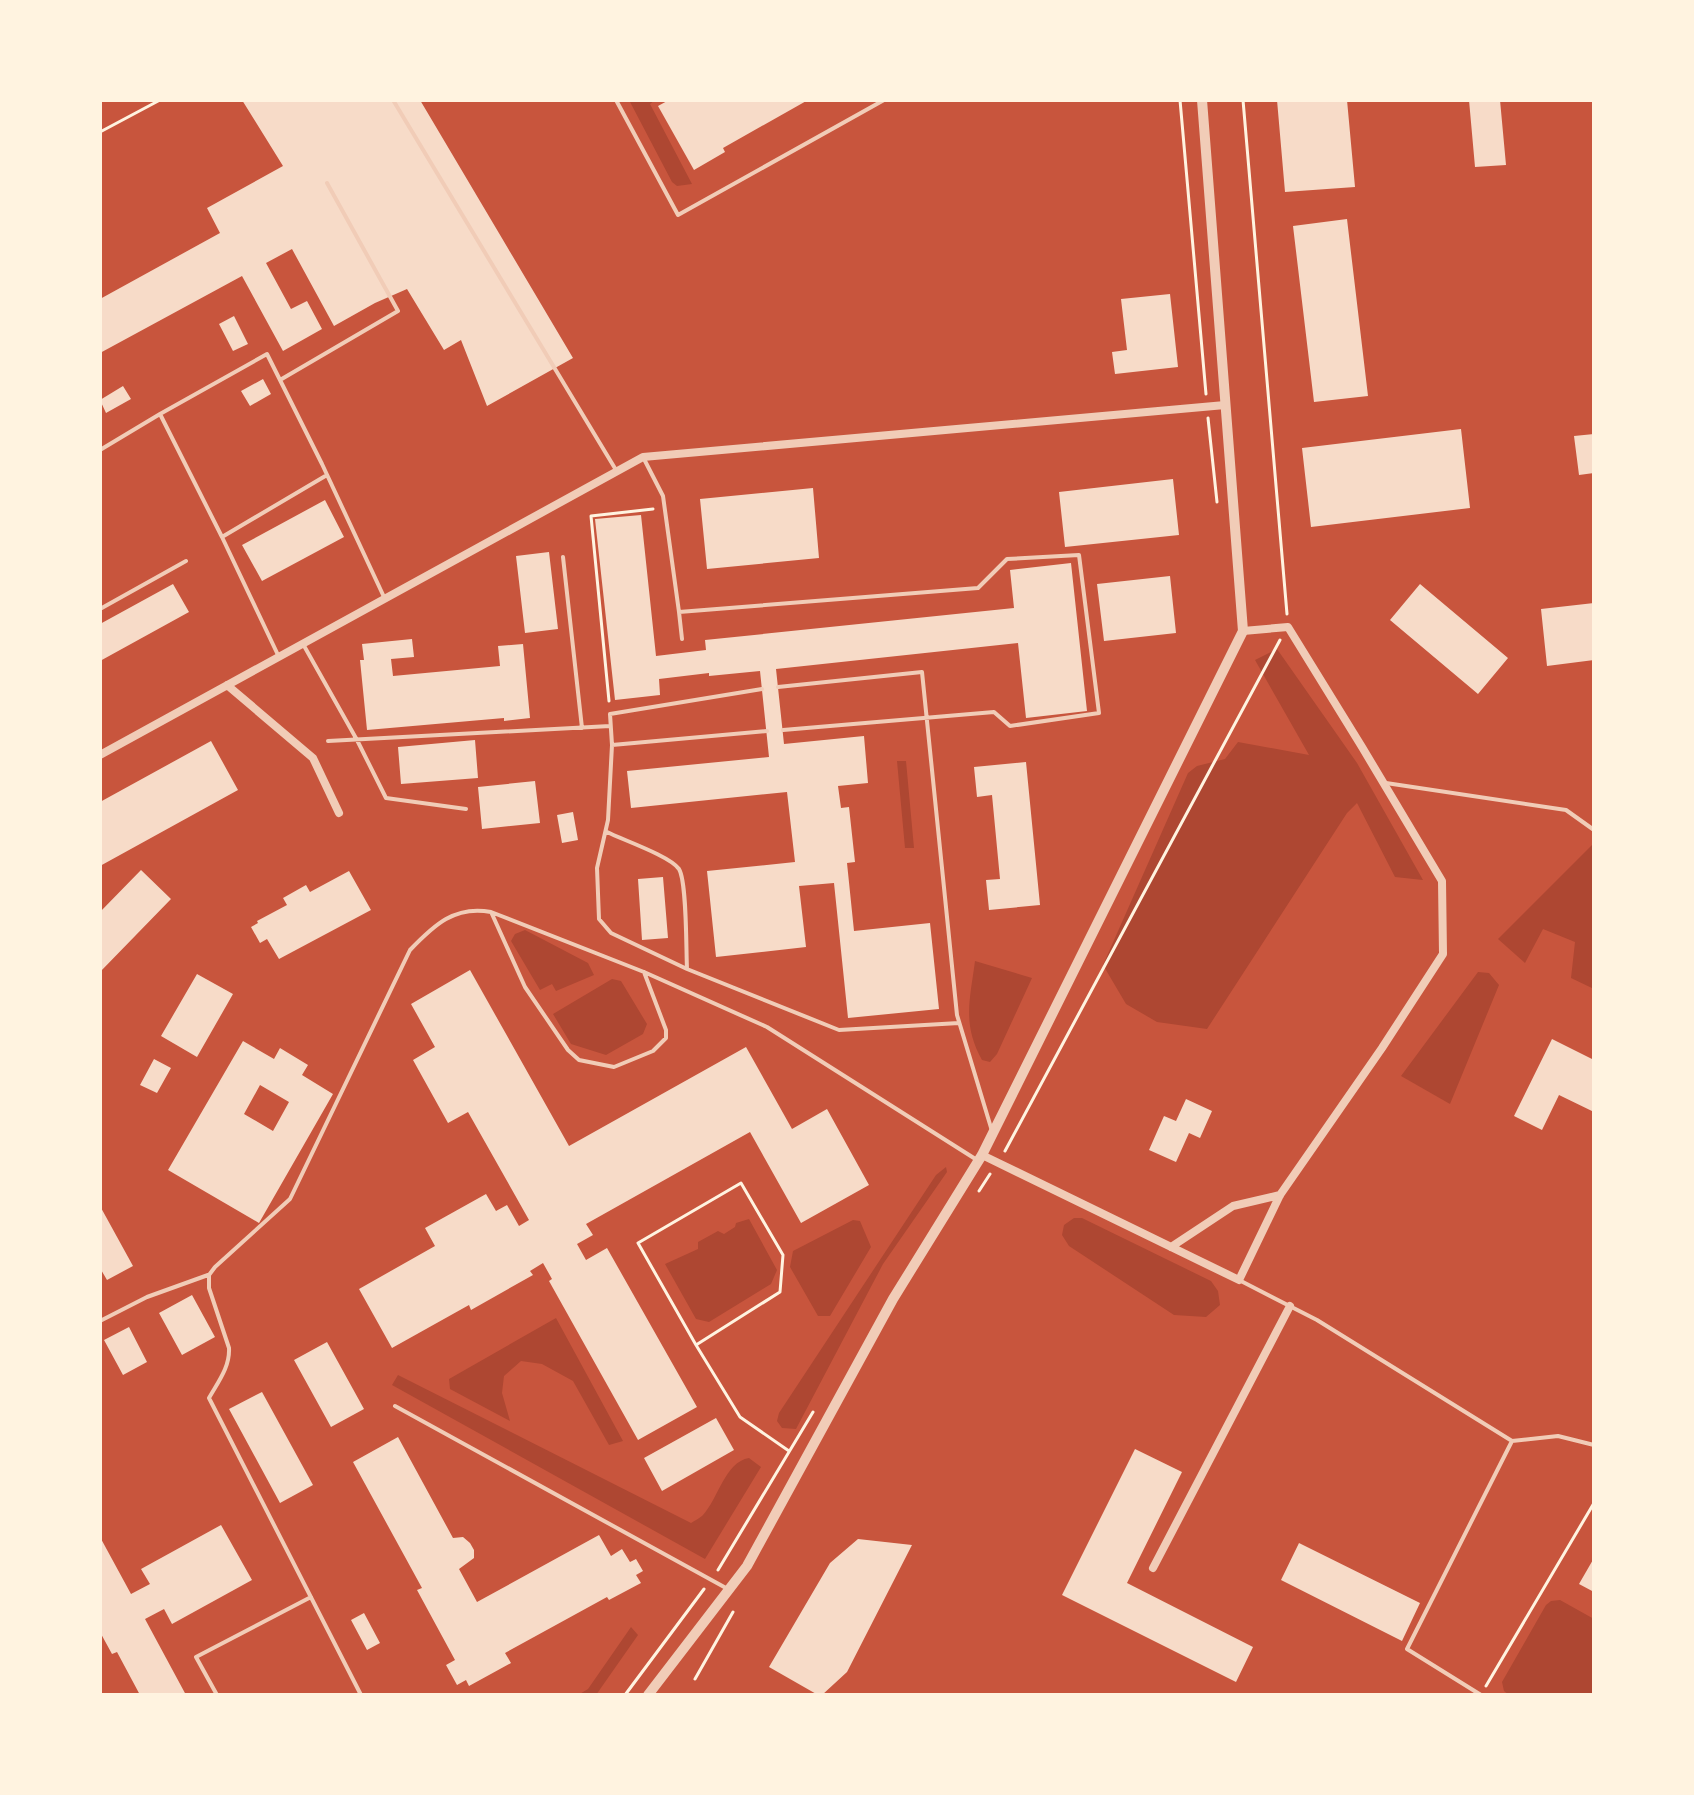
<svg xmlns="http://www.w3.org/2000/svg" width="1694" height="1795" font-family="Lato,sans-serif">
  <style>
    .green { fill: #ae4732 }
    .building { fill: #f7dbc8; fill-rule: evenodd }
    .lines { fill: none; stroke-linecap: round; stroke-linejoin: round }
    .path { stroke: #fff3e0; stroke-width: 3 }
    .service { stroke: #f1ccb7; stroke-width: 4 }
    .minor { stroke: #f1ccb7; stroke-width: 8 }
    .tertiary { stroke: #f1ccb7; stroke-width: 10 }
  </style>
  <rect width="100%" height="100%" fill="#c8553d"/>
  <!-- green -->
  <path class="green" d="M629,100H655L650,104L692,184L677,186L672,182Z
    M1277,649L1357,763L1423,880L1395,877L1357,803L1347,813L1207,1029L1157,1022L1126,1004L1103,965L1188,773L1197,766L1225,759L1238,742L1309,755L1255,660Z
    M897,761H906L914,848H905Z
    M1594,843V989L1571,978L1575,942L1543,929L1525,963L1498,939Z
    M525,930L588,963L594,975L556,991L552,984L540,990L511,941L515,934Z
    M975,961L1032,978L997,1054L990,1062L982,1060C962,1024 970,1000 975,961Z
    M1478,972L1489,973L1499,985L1450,1104L1401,1076Z
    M612,979L621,981L647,1024L643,1034L606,1055L571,1044L553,1014Z
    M946,1167L947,1172L883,1264L796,1429L782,1428L777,1421L779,1413L936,1175Z
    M1074,1218H1082L1211,1281L1218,1291L1220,1305L1206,1317L1174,1315L1069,1246L1062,1235L1064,1225Z
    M749,1219L777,1270L771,1284L709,1322L696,1319L665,1264L698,1249V1242L718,1231L724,1234L735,1227L736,1223Z
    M853,1220L860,1221L871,1247L830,1316H818L790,1267L793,1251Z
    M556,1318L623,1441L609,1445L573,1381L542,1364L521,1361L504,1376L502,1393L510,1421L450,1389L449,1379Z
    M398,1375L691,1523C693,1522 701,1517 703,1515C718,1499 725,1462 749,1458L761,1467L705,1559L392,1385Z
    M1560,1600L1594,1619V1695H1509L1504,1691L1502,1682L1546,1605L1551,1601Z
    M631,1627L638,1635L596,1695H578L588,1689Z"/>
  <!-- building -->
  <path class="building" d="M242,100H420L573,358L487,406L461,340L444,350L407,289L375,303L334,326L292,249L266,263L291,309L307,301L322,329L283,351L242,276L100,353V299L220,233L207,208L283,166Z
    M669,100H808L723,148L725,152L694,170L658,106Z
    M1277,100H1347L1355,187L1285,192Z
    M1469,100H1500L1506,165L1475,167Z
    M1347,219L1368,396L1314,402L1293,226Z
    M1170,294L1178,367L1115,374L1112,352L1127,350L1121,299Z
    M234,316L248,344L233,351L219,324Z
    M263,379L271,394L250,406L241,391Z
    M123,386L131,399L106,413L100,400Z
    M1461,429L1470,508L1311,527L1302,448Z
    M1594,434V473L1579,475L1574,436Z
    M1173,479L1179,535L1065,547L1059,492Z
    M813,488L819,558L707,569L700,499Z
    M325,500L344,537L262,581L242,545Z
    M641,515L656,656L706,650L705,640L1014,608L1010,570L1071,563L1087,711L1026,718L1018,643L776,669L784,744L864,736L868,783L838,786L841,808L849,807L855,862L847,863L854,931L930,923L939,1009L848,1018L834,883L799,886L806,947L716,957L707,871L795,862L787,792L631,808L627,771L769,757L760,671L709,676V673L659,679L660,695L615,700L595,519Z
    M549,552L558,629L525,633L516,556Z
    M1170,576L1176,633L1104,641L1097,584Z
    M173,584L189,612L100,661V624Z
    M1420,584L1508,658L1478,694L1390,620Z
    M1594,603V660L1547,666L1541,609Z
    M412,639L414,657L391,659L393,676L500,666L498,646L523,644L530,718L504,721V718L367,730L360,660H364L362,644Z
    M475,740L478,778L401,784L398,747Z
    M211,741L238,790L100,866V802Z
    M1026,762L1040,905L989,910L986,880L1000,879L992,795L977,797L974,767Z
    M535,781L540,823L482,829L478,787Z
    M573,812L578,840L562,843L557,815Z
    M141,870L171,899L100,972V912Z
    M349,871L371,910L279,959L267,939L260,943L251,927L258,923L257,921L287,905L283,898L306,885L310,892Z
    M663,877L668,938L642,940L638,879Z
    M470,970L569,1146L746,1047L792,1129L827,1109L869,1185L801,1223L750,1132L586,1224L593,1235L577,1244L586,1260L607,1248L697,1407L638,1440L549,1281L552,1279L543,1263L530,1271L533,1275L471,1310L469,1305L392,1348L359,1289L435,1246L425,1228L486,1194L496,1211L507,1205L519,1226L529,1220L468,1112L448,1123L413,1060L435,1047L411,1004Z
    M197,974L233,994L197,1057L161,1036Z
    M1552,1039L1594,1060V1112L1559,1095L1542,1130L1514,1116Z
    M243,1041L274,1059L280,1048L308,1065L302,1075L333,1094L259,1223L168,1170ZM260,1085L289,1102L273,1131L244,1114Z
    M154,1059L171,1068L157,1093L140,1085Z
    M1186,1099L1212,1111L1200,1138L1189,1133L1176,1162L1149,1150L1164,1116L1176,1121Z
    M100,1206L133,1266L107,1280L100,1268Z
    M192,1295L215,1337L182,1355L159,1313Z
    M129,1327L147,1362L123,1375L104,1340Z
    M327,1342L364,1409L331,1427L294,1360Z
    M262,1392L313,1485L280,1503L229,1409Z
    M716,1418L734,1450L662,1491L644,1458Z
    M398,1437L453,1538L463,1537L470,1543L474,1550V1558L459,1569L477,1602L599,1535L611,1556L622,1549L630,1562L636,1559L643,1571L636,1575L641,1583L609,1600L607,1597L505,1653L511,1663L469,1686L466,1680L457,1685L446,1665L455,1660L417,1590L422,1588L353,1462Z
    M1135,1449L1182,1472L1127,1583L1253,1647L1236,1682L1062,1595Z
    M221,1525L252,1580L172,1624L164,1609L145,1619L186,1695H140L117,1652L112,1654L100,1632V1537L131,1594L150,1584L141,1569Z
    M858,1539L912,1545L847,1672L822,1695H818L769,1667L830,1563Z
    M1299,1543L1420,1603L1402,1641L1281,1580Z
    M1594,1558V1592L1579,1584Z
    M364,1613L380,1643L367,1650L351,1620Z"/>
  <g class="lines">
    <!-- path -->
    <path class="path" d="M1180,100L1206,394
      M1243,100L1287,614
      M100,132L160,100
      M1208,418L1217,502
      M609,701L591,516L653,509
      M1005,1151L1280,640
      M979,1191L990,1174
      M696,1345L780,1292L783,1255L741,1183L638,1243L696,1345L740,1417L789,1451
      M718,1570L813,1412
      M695,1679L733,1612
      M1486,1686L1594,1503
      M625,1695L704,1589"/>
    <!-- service -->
    <path class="service" d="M393,100L616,470
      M616,100L678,215L884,100
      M280,380L398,311L327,183
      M160,414L222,537L278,655
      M100,450L160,414L267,354L322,464L384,597
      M643,457L663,496L679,612L978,588L1007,559L1079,555L1099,713L1010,726L994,712L783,730
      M222,537L327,475
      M563,557L582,728
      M100,609L186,561
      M679,612L682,639
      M303,644L357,740L386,798L466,809
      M778,687L922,672L957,1015L992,1131
      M762,689L610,714L612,745L608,820L597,868L599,919L611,933L687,969L839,1030L959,1023
      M328,741L610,726
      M612,745L767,731
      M1386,783L1566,810L1594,830
      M607,832C623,840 670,856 679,869C687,882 686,950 687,969
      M492,914L525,987L568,1050L579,1060L614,1067L653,1051L666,1038V1030L644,972
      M1239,1280L1317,1320L1512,1441L1407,1649L1481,1695
      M100,1321L147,1297L208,1275
      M395,1406L726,1588
      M1512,1441L1558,1436L1594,1445
      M217,1695L196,1657L311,1597
      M361,1695L209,1398C218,1382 230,1367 229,1348L209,1288V1275L215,1267L290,1199L410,950C434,925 455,905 491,912L644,972L767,1027L977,1160"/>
    <!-- minor -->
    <path class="minor" d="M227,685L313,758L339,813
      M100,755L643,457L1225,405
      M982,1155L1239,1280L1280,1195L1382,1048L1443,954L1442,881L1362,747L1288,627L1243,631
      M1171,1247L1233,1206L1280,1195
      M1153,1568L1290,1306"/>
    <!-- tertiary -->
    <path class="tertiary" d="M648,1695L747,1566L893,1299L982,1155L1243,631L1202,100"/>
  </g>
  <!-- border -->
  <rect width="1694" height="1795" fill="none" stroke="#fff3e0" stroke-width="204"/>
</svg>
